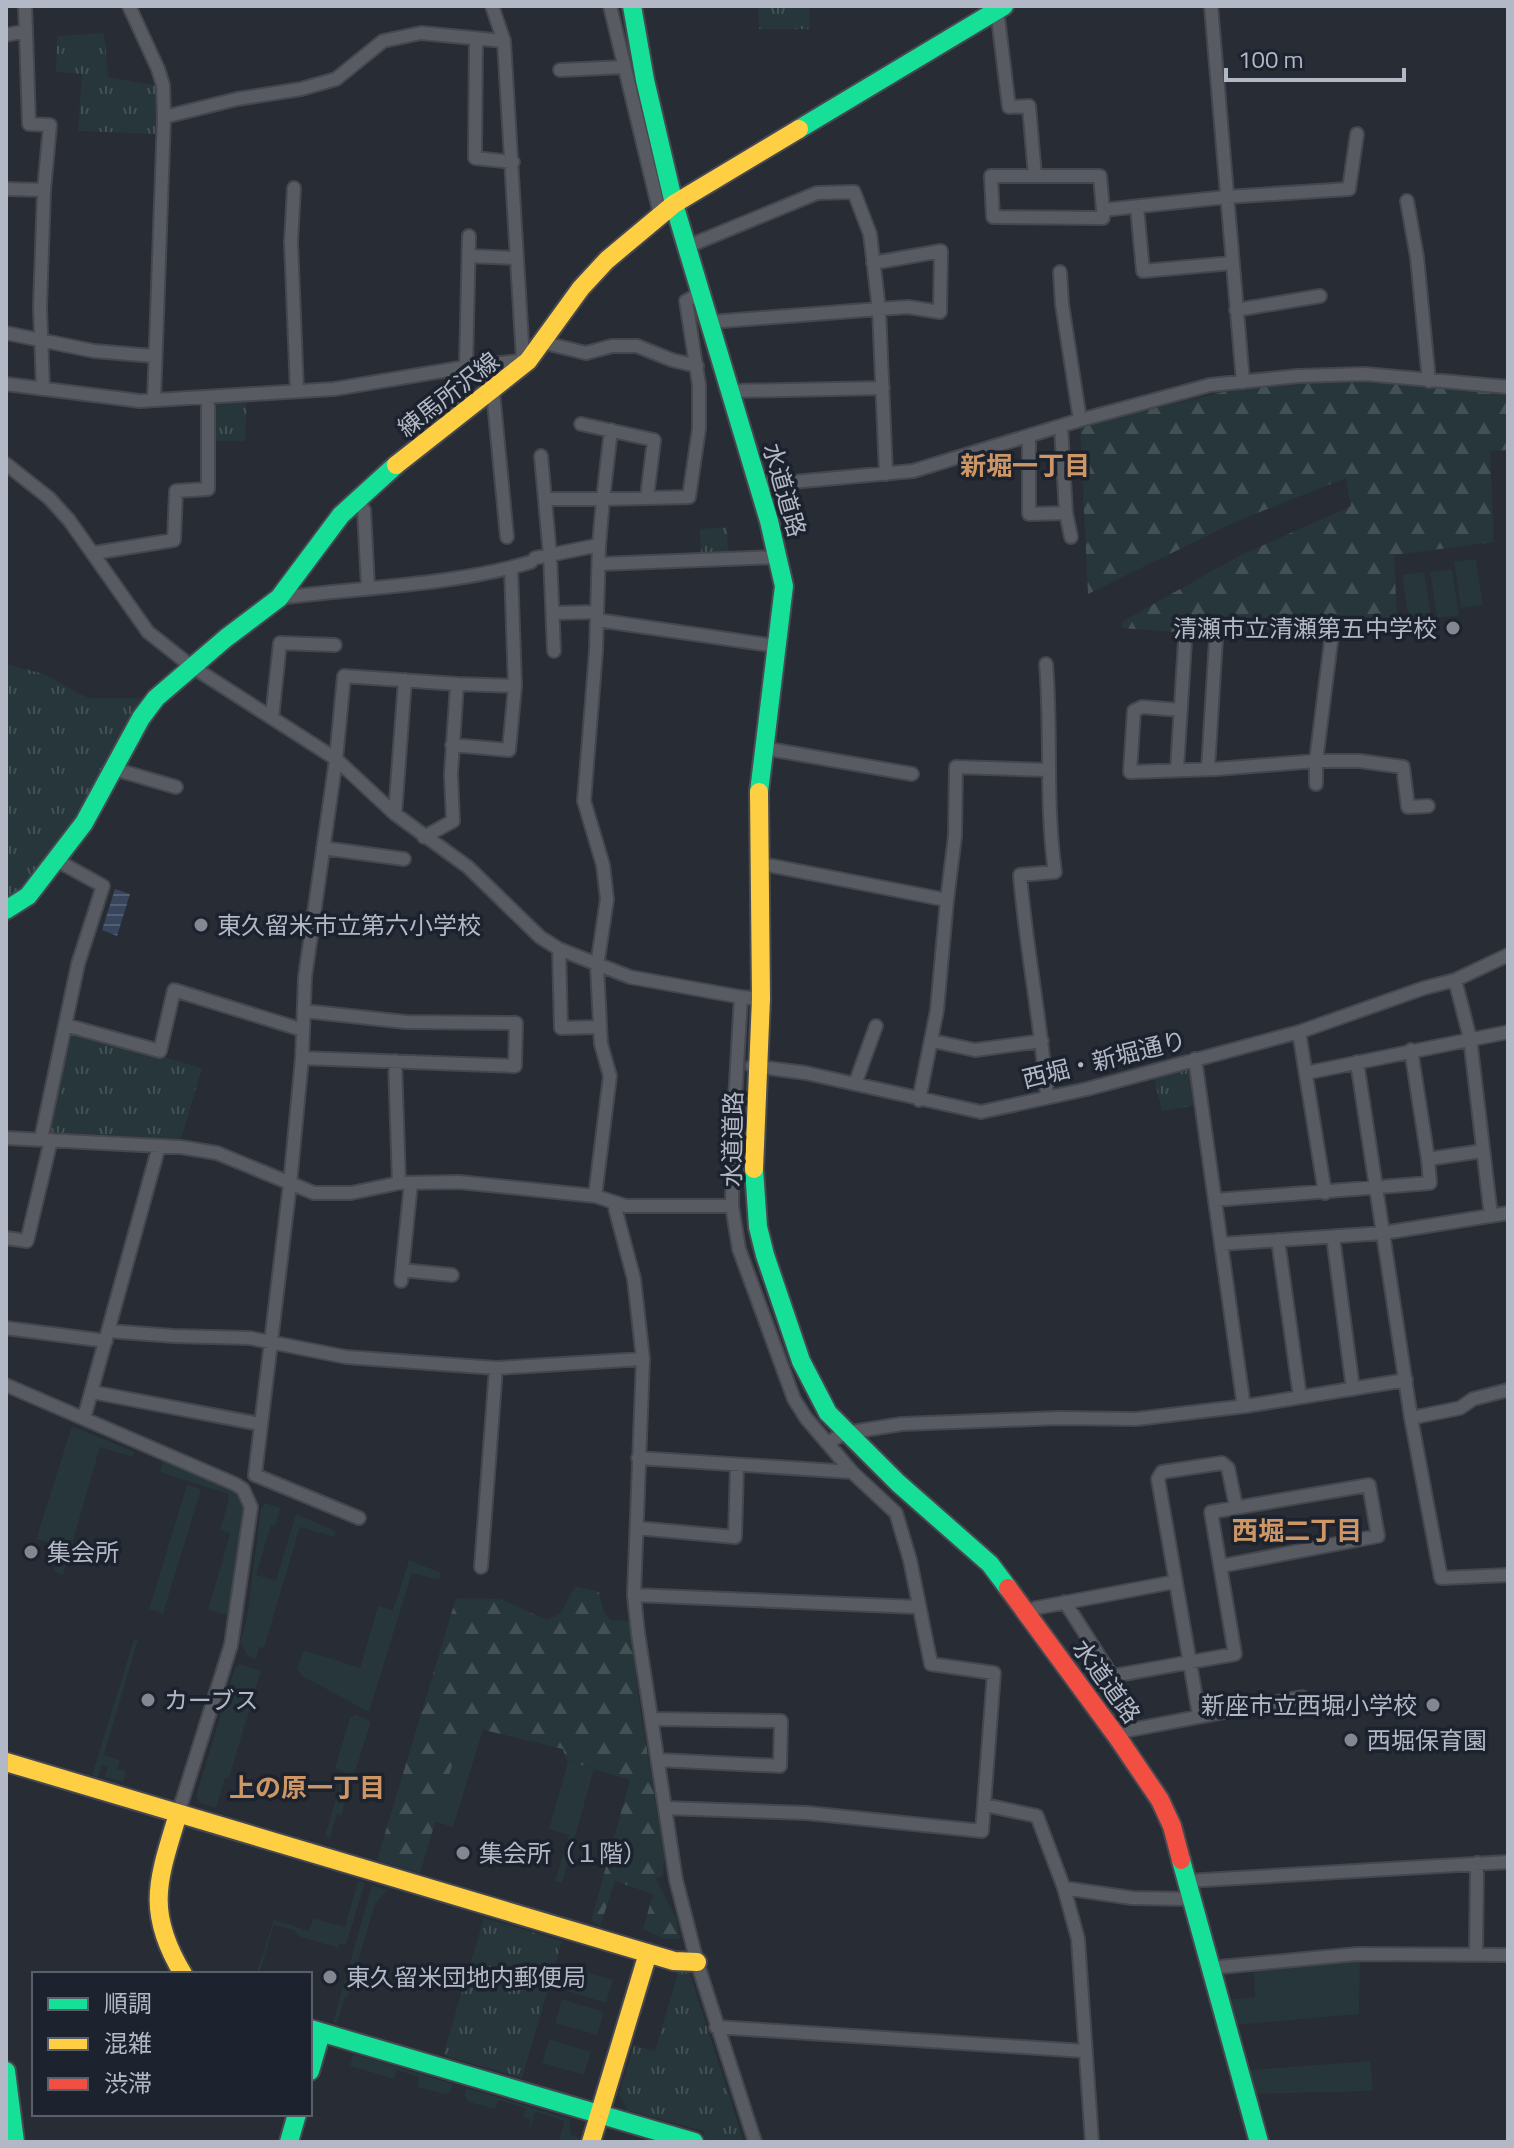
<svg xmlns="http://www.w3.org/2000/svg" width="1514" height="2148" font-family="'Titillium Web','Noto Sans JP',sans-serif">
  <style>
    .grass { fill: #26363a }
    .forest { fill: url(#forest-firs) }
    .park { fill: url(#park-tufts) }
    .water { fill: url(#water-rules) }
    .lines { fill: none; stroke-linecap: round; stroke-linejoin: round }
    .street-casing { stroke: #44474d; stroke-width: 16 }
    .fast-casing { stroke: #464951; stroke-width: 22 }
    .slow-casing { stroke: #464951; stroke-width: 22 }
    .jam-casing { stroke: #464951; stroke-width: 22 }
    .street { stroke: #585b62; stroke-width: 12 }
    .fast { stroke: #16e098; stroke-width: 18 }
    .slow { stroke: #ffcf43; stroke-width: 18 }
    .jam { stroke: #f24e42; stroke-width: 18 }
    .poi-dot { fill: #828792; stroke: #1c232e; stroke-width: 3 }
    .labels { text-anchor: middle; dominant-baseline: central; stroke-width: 7; stroke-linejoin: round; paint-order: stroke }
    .street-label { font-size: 24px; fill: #b2b8c5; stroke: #1c232e }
    .poi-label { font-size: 24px; fill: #b2b8c5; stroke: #1c232e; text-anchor: start }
    .neighbourhood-label { font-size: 26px; font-weight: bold; fill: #cc9666; stroke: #1c232e }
  </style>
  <defs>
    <pattern id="forest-firs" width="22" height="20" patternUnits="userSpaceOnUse" patternTransform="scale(2)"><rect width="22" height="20" fill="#26363a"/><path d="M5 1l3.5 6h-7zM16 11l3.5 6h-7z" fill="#435155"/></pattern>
    <pattern id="park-tufts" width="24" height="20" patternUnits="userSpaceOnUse" patternTransform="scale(2)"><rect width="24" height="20" fill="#26363a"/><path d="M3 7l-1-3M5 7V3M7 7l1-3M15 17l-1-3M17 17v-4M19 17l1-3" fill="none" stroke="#435155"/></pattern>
    <pattern id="water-rules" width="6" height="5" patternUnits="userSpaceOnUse" patternTransform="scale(2)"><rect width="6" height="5" fill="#37455d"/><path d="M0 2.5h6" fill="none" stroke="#525e73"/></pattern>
  </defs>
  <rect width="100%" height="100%" fill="#282c34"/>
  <!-- grass -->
  <path class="grass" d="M1476,559L1483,605L1461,608L1454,562Z
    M1452,569L1459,615L1437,618L1430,572Z
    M1424,572L1431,617L1409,621L1402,575Z
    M72,1426L135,1452L133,1457L100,1447L63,1575L54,1571L58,1559L45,1554L48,1542L36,1539Z
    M163,1461L244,1495L245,1507L230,1616L208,1610L230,1534L220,1530L229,1499L228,1494L160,1472Z
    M187,1485L201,1489L163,1614L149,1609Z
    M265,1503L280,1508L276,1525H271L256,1575L276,1580L296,1514L336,1531L334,1537L300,1527L264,1648L259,1647L256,1660L248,1656L240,1643L247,1618L261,1508Z
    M409,1560L441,1573L439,1580L412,1573L369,1712L302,1676L297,1669L304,1650L360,1668L378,1606L393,1610Z
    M134,1639L138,1640L104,1755L120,1760L117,1769L126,1771L123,1782L104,1777L108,1767L102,1765L98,1777L92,1775Z
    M239,1664L261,1671L229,1778H225L216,1808L199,1802L196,1796L235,1668Z
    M355,1714L371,1722L341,1815L337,1814L330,1838L325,1836L344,1772L335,1768L350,1718Z
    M464,1725L483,1730L453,1827L435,1822Z
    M568,1761L594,1769L562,1883L555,1881L569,1835L549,1829Z
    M358,1881L365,1883L346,1945L340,1943L338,1948L298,1936L295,1930L274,1925L259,1974H256L274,1920L309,1931L313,1918L345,1927Z
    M372,1885L387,1890L375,1904L347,1998L345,1997L337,2023L333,2022Z
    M1360,1961L1359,2014L1235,2025L1227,2000L1255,1997L1254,1967Z
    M571,1967L613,1980L606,2003L564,1990Z
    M562,1999L604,2012L597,2035L555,2023Z
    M549,2039L591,2052L584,2075L542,2063Z
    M353,2054L453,2084L451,2091L446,2094L417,2087L419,2077L397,2070L394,2079L350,2066Z
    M1370,2061L1373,2091L1255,2094L1249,2070Z
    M466,2088L570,2119V2134L579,2138L578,2142H559L564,2121L536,2112L528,2133L531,2120L523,2117L525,2108L499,2100L495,2109L469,2102L464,2095Z"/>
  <!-- forest -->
  <path class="forest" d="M1363,378L1508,392V450L1490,451L1494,542L1394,555L1397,622H1326L1218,635L1122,628L1123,621L1239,556L1351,506L1346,478L1237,521L1088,594L1080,426L1248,386Z
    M575,1586L599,1592L604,1612L611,1620L631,1621L638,1694L664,1857L663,1876L655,1878L676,1918L680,1939H664L643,1929L653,1894L615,1881L600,1926L591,1921L630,1780L566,1760L563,1749L464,1725L420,1873L377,1860L456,1598L501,1599L547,1620L561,1613Z"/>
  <!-- park -->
  <path class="park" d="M758,6H809L810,29H759Z
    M104,33L108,77L159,86L158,134L78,131L82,74L56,72L57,36Z
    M247,395L245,441H207L209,397Z
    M727,527L728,555L701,556L700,529Z
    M6,664L44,674L88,698H156L106,785L6,910Z
    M71,1030L202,1068L181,1139L46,1132L67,1035Z
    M1187,1068L1194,1073L1196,1105L1162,1111L1154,1078Z
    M484,1918L562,1941L522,2078L443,2055Z
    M679,1970L690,1974L744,2142H706L703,2131L627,2110L619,2094L634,2045L655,2051Z"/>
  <!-- water -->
  <path class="water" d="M115,889L130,894L117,936L102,930Z"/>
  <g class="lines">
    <defs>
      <path id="street" d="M129,6L158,69L163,85L164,117L154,400
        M492,6L504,41L523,360
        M610,6L660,214
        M1211,6L1243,382
        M997,10L1009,107L1029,106L1035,176
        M26,31L29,124L50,125L44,190L40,307L43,389
        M6,35L26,31L25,6
        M476,39L475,158L513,162
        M560,70L624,67
        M164,117L237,99L301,89L336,79L383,41L421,33L504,41
        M294,188L291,242L297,391
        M6,189L44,190
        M1407,201L1417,257L1429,381
        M1137,207L1143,271L1232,263
        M1103,210L1100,176H991L993,217L1103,218V210L1226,197L1349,189L1357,134
        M686,247L817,193L854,192L870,234L879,309L886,474
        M469,256L516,258
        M1060,272L1062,304L1080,420
        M1236,310L1320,296
        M710,322L879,309L908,307L940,312L941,251L873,263
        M6,333L94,351L154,356
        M541,342L586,353L612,346H637L672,360L697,366
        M466,367L469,236
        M6,384L140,401L334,389L466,367L527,360
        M731,391L883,388
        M493,392L507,537
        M581,424L654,440L647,497
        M1061,426L1066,513L1071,537
        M611,430L603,499L689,497L699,429V385L686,301L701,293
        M1029,436V514L1066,513
        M541,456L550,555L554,651
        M6,464L49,498L69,520L148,632L191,666L336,759L395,814L468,867L540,937L559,949L630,977L741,997
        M759,485L913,471L1080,420L1210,385L1298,376L1365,374L1508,387
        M545,499H603L599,545L596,651L584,801L603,865L607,899L597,966L601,1044L610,1076L595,1196
        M357,501L364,510L368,587
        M94,553L174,540L176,491L208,489V398
        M535,558L599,545
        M599,564L779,557
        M279,598C362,587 450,586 531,562
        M553,613L597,612
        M597,620L776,646
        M1046,664C1052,735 1045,800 1055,872L1020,875C1026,949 1041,1022 1047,1096
        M1180,710L1142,707L1134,711L1130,772L1216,769L1316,761H1360L1403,767L1408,807L1428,806
        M272,718L280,643L335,645
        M452,745L509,750L515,686
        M763,748L912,774
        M114,769L176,787
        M1177,769L1185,641
        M1208,769L1216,639
        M1316,784V761L1333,626
        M395,814L405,680
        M424,837L453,821L451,774L457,684L515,686L511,568
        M323,848L404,859
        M758,863L947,900L937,1010L919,1100
        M947,900L955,836L956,767L1047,770
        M559,949L561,1028L600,1027
        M1455,980L1470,1038L1491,1216
        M65,1025L160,1051L174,990L303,1030
        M1299,1032L1325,1193
        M933,1041L975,1050L1042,1041
        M1411,1050L1428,1159L1482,1151
        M302,1058L515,1066L516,1023L406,1022L304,1011
        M1195,1059L1243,1400L1246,1406
        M395,1061L399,1183
        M1357,1062L1411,1418L1441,1578L1508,1575
        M752,1066L806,1073L981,1112L1087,1089L1299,1032L1424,988L1455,980L1508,955
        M1306,1073L1508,1032
        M855,1084L876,1026
        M6,1138L180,1147L217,1153L314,1193H351L399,1183L459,1182L595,1196L626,1206H732L733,1134L741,997L761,999
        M41,1139L78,964L103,886L56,860
        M1215,1200L1430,1183L1428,1159
        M614,1204L634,1279L643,1359L634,1595L638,1633L676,1880L697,1962L755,2142
        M1333,1237L1353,1389
        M6,1238L27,1241L51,1140
        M1278,1240L1300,1397
        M1221,1244L1383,1233L1508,1213
        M402,1270L452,1275
        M401,1281L411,1183
        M6,1328L106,1341
        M109,1331L173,1336L250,1338L346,1357L496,1368L643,1359
        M6,1385L235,1484L243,1489L251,1507L231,1645L178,1814
        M92,1392L260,1424
        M84,1418L159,1146
        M1411,1418L1460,1408L1473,1399L1508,1390
        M827,1443L845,1433L902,1424L1059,1418L1136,1419L1246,1406L1406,1380
        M638,1458L852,1472
        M359,1518L255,1475L290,1184L302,1058L305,977L336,759L344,676L457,684
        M637,1528L735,1537L737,1466
        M481,1567L496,1368
        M634,1595L918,1607
        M1065,1602L1112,1676L1235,1654L1211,1512L1369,1485L1378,1536L1221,1566
        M1027,1612L1036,1608L1174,1582
        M1199,1715L1158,1479L1162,1472L1222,1463L1228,1468L1236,1506
        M654,1719L781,1721L780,1766L659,1760
        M1114,1733L1302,1697
        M985,1805L1037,1816L1064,1888L1078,1939L1092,2142
        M665,1808L807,1813L982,1831L994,1673L931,1664L910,1560L896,1513L852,1472L806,1418L794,1399L739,1249L732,1206
        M1186,1881L1508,1862
        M1064,1888L1132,1898L1191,1899
        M1476,1954L1477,1863
        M1209,1968L1357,1954L1508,1955
        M716,2027L1084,2051"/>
      <path id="fast" d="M632,6L645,80L674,204L769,521L784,586L759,792
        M799,129L1004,6
        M6,910L28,896L84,823L141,718L156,698L226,638L279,598L341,515L396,465
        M754,1169L758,1227L765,1255L801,1361L828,1413L898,1483L990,1564L1008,1588
        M1181,1860L1259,2142
        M310,2029L694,2142
        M6,2071L15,2142
        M310,2071L321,2033
        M289,2142L297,2114"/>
      <path id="slow" d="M396,465L528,361L581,288L607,260L674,204L799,129
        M754,1169L761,999L759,792
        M6,1762L674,1961L697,1962
        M178,1814C158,1880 145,1911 183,1974
        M591,2142L648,1953"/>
      <path id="jam" d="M1008,1588L1118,1738L1160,1800L1172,1826L1181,1860"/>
    </defs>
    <!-- street casing -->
    <use href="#street" class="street-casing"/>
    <!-- fast casing -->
    <use href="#fast" class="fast-casing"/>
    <!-- slow casing -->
    <use href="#slow" class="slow-casing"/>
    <!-- jam casing -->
    <use href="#jam" class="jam-casing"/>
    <!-- street -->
    <use href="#street" class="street"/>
    <!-- fast -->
    <use href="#fast" class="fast"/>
    <!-- slow -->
    <use href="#slow" class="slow"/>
    <!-- jam -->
    <use href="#jam" class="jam"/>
  </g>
  <!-- markers -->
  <g class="poi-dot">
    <circle cx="1453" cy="628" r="8"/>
    <circle cx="201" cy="925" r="8"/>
    <circle cx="31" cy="1552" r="8"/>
    <circle cx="148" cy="1700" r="8"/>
    <circle cx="1433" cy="1705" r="8"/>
    <circle cx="1351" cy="1740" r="8"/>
    <circle cx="463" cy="1853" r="8"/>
    <circle cx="330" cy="1977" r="8"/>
  </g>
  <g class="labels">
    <!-- street labels -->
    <g class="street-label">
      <text transform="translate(448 394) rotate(-38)">練馬所沢線</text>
      <text transform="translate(785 490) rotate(74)">水道道路</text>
      <text transform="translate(1104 1059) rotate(-14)">西堀・新堀通り</text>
      <text transform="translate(732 1139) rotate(-89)">水道道路</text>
      <text transform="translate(1107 1681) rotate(54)">水道道路</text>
    </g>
    <!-- poi labels -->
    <g class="poi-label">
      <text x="1437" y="628" text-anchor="end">清瀬市立清瀬第五中学校</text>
      <text x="217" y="925">東久留米市立第六小学校</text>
      <text x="47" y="1552">集会所</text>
      <text x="164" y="1700">カーブス</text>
      <text x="1417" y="1705" text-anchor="end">新座市立西堀小学校</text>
      <text x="1367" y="1740">西堀保育園</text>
      <text x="479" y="1853">集会所（１階）</text>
      <text x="346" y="1977">東久留米団地内郵便局</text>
    </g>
    <!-- neighbourhood labels -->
    <g class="neighbourhood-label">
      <text x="1025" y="465">新堀一丁目</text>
      <text x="1297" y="1530">西堀二丁目</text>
      <text x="307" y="1787">上の原一丁目</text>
    </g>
  </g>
  <!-- border -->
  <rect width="1514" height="2148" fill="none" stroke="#b2b8c5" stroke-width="16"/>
  <!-- legend -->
  <rect x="32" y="1972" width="280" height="144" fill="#1c232e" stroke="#585f6a" stroke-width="2"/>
  <rect x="48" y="1998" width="40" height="12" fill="#16e098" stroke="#585f6a" stroke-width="2"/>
  <text x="104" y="2012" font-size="24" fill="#b2b8c5">順調</text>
  <rect x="48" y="2038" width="40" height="12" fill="#ffcf43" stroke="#585f6a" stroke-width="2"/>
  <text x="104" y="2052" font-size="24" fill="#b2b8c5">混雑</text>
  <rect x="48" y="2078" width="40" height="12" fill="#f24e42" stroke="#585f6a" stroke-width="2"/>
  <text x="104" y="2092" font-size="24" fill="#b2b8c5">渋滞</text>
  <!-- scale -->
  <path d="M1226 68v12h178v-12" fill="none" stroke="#b2b8c5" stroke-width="4"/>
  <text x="1238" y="68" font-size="24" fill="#b2b8c5" stroke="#1c232e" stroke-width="6" paint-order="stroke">100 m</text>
</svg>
